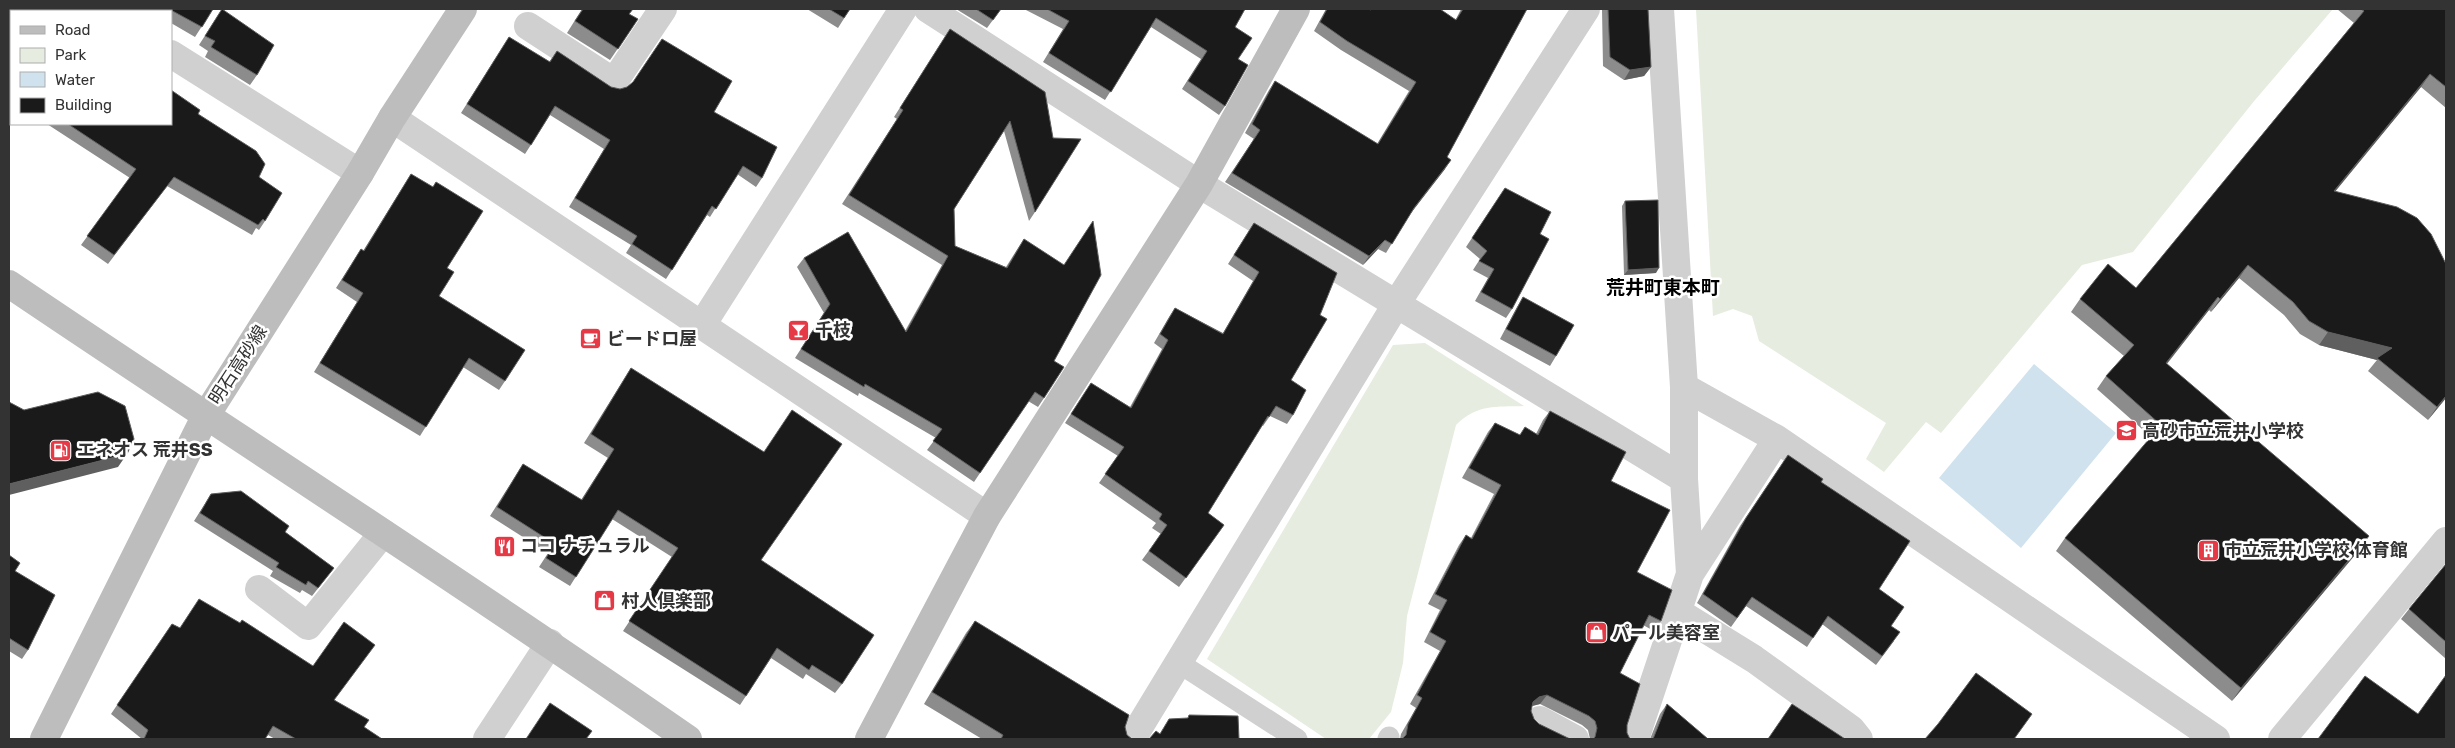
<svg xmlns="http://www.w3.org/2000/svg" width="2455" height="748" font-family="Rubik,'Noto Sans JP',sans-serif">
  <style>
    .green { fill: #e6ecdf }
    .water { fill: #cfe2ee }
    .lines { fill: none; stroke-linecap: round; stroke-linejoin: round }
    .lane { stroke: #d0d0d0; stroke-width: 21 }
    .street { stroke: #d0d0d0; stroke-width: 28 }
    .secondary { stroke: #bdbdbd; stroke-width: 28 }
    .wall { fill: #8c8c8c }
    .shaded-wall { fill: #5f5f5f }
    .building { fill: #1a1a1a; stroke: #5f5f5f }
    .labels { text-anchor: middle; dominant-baseline: central; stroke-width: 5; stroke-linejoin: round; paint-order: stroke }
    .poi-label { font-size: 18px; font-weight: bold; fill: #333; stroke: #fff; text-anchor: start }
    .street-label { font-size: 18px; fill: #333; stroke: #fff }
    .neighbourhood-label { font-size: 19px; font-weight: bold; fill: #000; stroke: #fff }
  </style>
  <rect width="100%" height="100%" fill="#fff"/>
  <!-- green -->
  <path class="green" d="M1696,9H2333L2255,100L2133,252L2082,265L1941,433L1926,422L1884,472L1866,459L1886,423L1759,341L1752,316L1733,309L1713,316Z
    M1425,343L1524,406C1496,407 1477,404 1456,425L1407,616L1403,663L1391,712L1369,739H1326L1207,659L1393,345Z"/>
  <!-- water -->
  <path class="water" d="M2034,364L2116,433L2021,548L1939,478Z"/>
  <g class="lines">
    <!-- lane -->
    <path class="lane" d="M1179,663L1297,739
      M1388,739L1389,737"/>
    <!-- street -->
    <path class="street" d="M99,9L103,11
      M928,9L1199,184L1684,479
      M1660,9L1684,387V479L1690,574
      M528,26L614,82L663,9
      M171,54L360,173
      M392,118L987,516
      M702,325L903,9
      M1684,387L1777,439L2216,739
      M259,589L308,626L383,533
      M1678,612L1754,659L1851,729L1859,739
      M1540,720L1575,739
      M487,739L550,643
      M1132,739L1397,303L1586,9
      M1635,739L1690,574L1777,439
      M2282,739L2446,541"/>
    <!-- secondary -->
    <path class="secondary" d="M9,284C234,436 464,583 688,739
      M44,739L205,417L360,173L392,118L463,9
      M869,739L987,516L1199,184L1296,9"/>
  </g>
  <!-- wall -->
  <path class="wall" d="M9,9L11,11V97L9,96Z
    M146,9H213L195,37L171,23V11H151Z
    M222,9L257,75L250,85L205,57L208,51L199,45Z
    M582,9H633L629,14L638,19L610,60L567,33Z
    M807,9H850L838,28Z
    M956,9H1001L987,28Z
    M1024,9H1245L1235,27L1238,59L1225,106L1219,115L1182,89L1201,59L1151,27L1105,100L1043,62L1063,29Z
    M1326,9H1369L1370,10L1456,19L1461,9H1527L1447,157L1445,169L1411,212L1386,253L1378,249L1363,265L1225,182L1254,139L1245,133L1269,90L1275,81L1377,144L1409,91L1341,50L1314,31Z
    M1602,9H1648L1651,67L1644,76L1624,80L1603,66Z
    M2337,9H2446V108L2421,87L2335,191L2446,264V398L2428,420L2368,371L2377,360L2319,345L2300,334L2284,315L2239,278L2211,312L2209,310L2167,364L2360,549L2232,701L2056,551L2065,538L2151,437L2097,389L2106,376L2124,356L2071,312L2080,299L2136,288L2354,23Z
    M950,29L1045,92L1035,212L1029,221L1004,131L954,209L955,246L1006,267L1018,248L1024,239L1054,361L1044,398L1038,407L1028,401L974,482L927,450L936,438L859,393L858,396L795,358L824,313L797,267L804,258L905,331L942,265L842,204L897,119L894,117Z
    M509,37L549,62L557,51L611,87L714,112L762,178L756,187L737,174L710,217L707,215L666,279L626,253L631,245L569,207L604,149L550,115L525,154L461,113Z
    M198,114L259,177L265,221L259,230L256,228L252,235L167,186L108,264L81,245L130,178L47,124H171Z
    M411,174L433,187L436,182L447,268L439,296L505,381L499,390L463,367L420,436L314,372L357,302L336,288L361,249L363,251Z
    M1505,188L1540,234L1512,309L1506,318L1475,301L1488,278L1473,270L1480,259L1466,247Z
    M1625,201L1656,273L1624,275L1622,206Z
    M1254,223L1291,380L1293,415L1287,424L1270,416L1263,426L1262,425L1208,513L1224,525L1179,587L1142,560L1161,534L1152,528L1156,523L1099,483L1118,456L1065,423L1091,383L1130,407L1162,349L1154,343L1169,317L1175,308L1223,333L1253,281L1228,264Z
    M1523,297L1556,356L1550,366L1500,339L1517,307Z
    M631,368L761,560L842,684L835,693L806,674L803,679L771,658L740,705L623,631L672,557L612,519L570,586L539,567L548,553L490,516L523,464L581,500L608,458L584,443Z
    M1550,411L1611,481L1637,572L1661,621L1654,631L1643,625L1620,673L1627,725V733L1630,739H1590L1588,730L1582,725L1540,704L1532,706L1531,711L1534,719L1539,724L1570,739H1400L1401,734L1416,708L1410,704L1440,651L1424,642L1440,610L1428,604L1459,545L1466,535L1471,538L1494,494L1462,478L1488,432L1495,423L1520,435L1536,434L1543,420Z
    M1788,455L1821,482L1879,589L1891,626L1894,641L1876,665L1822,624L1807,647L1746,606L1731,627L1697,603L1740,526Z
    M211,494L285,532L334,568L312,596L302,590L300,593L270,576L273,571L194,521Z
    M9,555L28,650L22,659L9,651Z
    M2446,564V659L2401,619L2409,609Z
    M975,621L1125,727L1127,735L1132,739H982L924,704L966,633Z
    M172,624L335,700L364,727L382,739H275L268,735L265,739H142L111,714Z
    M1667,704L1708,739H1650L1660,714Z"/>
  <!-- shaded-wall -->
  <path class="shaded-wall" d="M1651,67L1644,76L1624,80L1630,70Z
    M2430,74L2421,87L2325,204L2334,191Z
    M1451,160L1445,169L1408,217L1414,208Z
    M1385,240L1378,249L1363,265L1369,256Z
    M2248,265L2239,278L2211,312L2220,299Z
    M1659,268L1656,273L1624,275L1628,270Z
    M2218,297L2209,310L2157,376L2166,363Z
    M2328,332L2392,348L2377,360L2319,345Z
    M2446,396V398L2428,420L2437,407Z
    M127,454L118,467L9,495V484Z
    M2369,536L2360,549L2232,701L2241,688Z
    M1547,695L1540,704L1532,706L1533,702L1539,697Z"/>
  <!-- building -->
  <path class="building" d="M9,9H93L96,11H11V84L9,83Z
    M169,9H213L202,27Z
    M222,9L274,45L257,75L211,47L215,41L205,36Z
    M583,9H633L629,14L638,19L618,49L575,21Z
    M829,9H850L844,18Z
    M976,9H1001L993,20Z
    M1047,9H1245L1235,27L1252,38L1238,59L1248,65L1225,106L1188,81L1207,51L1156,18L1111,92L1049,53L1069,21Z
    M1327,9H1369L1371,10V9H1440L1456,20L1463,9H1527L1447,157L1451,160L1414,208L1392,244L1385,240L1369,256L1232,173L1260,130L1252,124L1275,81L1378,144L1416,82L1347,41L1320,22Z
    M1608,9H1648L1651,67L1630,70L1610,57Z
    M2361,9H2446V87L2430,74L2334,191L2397,207L2417,218L2431,234L2446,264V396L2437,407L2377,358L2392,348L2328,332L2309,321L2293,302L2248,265L2220,299L2218,297L2166,363L2369,536L2241,688L2065,538L2161,425L2106,376L2134,345L2080,299L2108,264L2136,288L2364,11Z
    M950,29L1045,92L1053,138L1081,139L1035,212L1010,121L954,209L955,246L1007,268L1024,239L1064,265L1093,221L1101,275L1054,361L1064,367L1044,398L1035,392L980,473L933,441L942,429L865,384L864,387L801,349L830,304L804,258L848,232L906,332L948,256L849,195L903,110L900,108Z
    M509,37L550,62L557,51L611,87L620,89L627,87L633,82L662,39L732,81L714,112L777,147L762,178L743,166L716,209L712,206L672,270L632,244L637,236L575,198L610,140L555,106L531,145L467,104Z
    M171,90L200,110L198,114L256,151L265,164L259,177L282,193L265,221L263,219L258,225L174,177L114,255L87,236L136,169L68,124H171Z
    M411,174L433,187L436,182L483,211L447,268L454,272L439,296L525,350L505,381L469,358L426,427L320,363L363,293L342,280L361,249L364,251Z
    M1505,188L1551,212L1540,234L1549,239L1512,309L1481,292L1494,269L1479,261L1487,251L1472,238Z
    M1658,200L1659,268L1628,270L1625,201Z
    M1254,223L1337,273L1320,315L1327,319L1291,380L1306,390L1293,415L1276,406L1269,417L1268,416L1208,513L1224,525L1186,578L1149,551L1167,525L1159,519L1162,514L1105,474L1124,447L1071,414L1091,383L1131,408L1168,340L1160,334L1175,308L1223,334L1259,272L1234,255Z
    M1523,297L1574,325L1556,356L1506,329Z
    M631,368L764,452L792,410L842,444L761,560L874,635L842,684L812,665L809,670L777,648L746,696L629,621L678,548L618,510L576,577L546,558L555,544L497,507L523,464L582,500L614,449L591,434Z
    M98,392L125,406L134,439L127,454L9,484V402L24,410Z
    M1550,411L1626,452L1611,481L1670,510L1637,572L1672,590L1661,621L1649,615L1620,673L1640,684L1627,725V733L1630,739H1593L1595,737L1597,728L1595,721L1589,716L1547,695L1539,697L1533,702L1531,711L1534,719L1539,724L1570,739H1402L1406,735L1408,724L1422,698L1417,695L1446,641L1430,632L1447,600L1435,594L1466,535L1472,539L1501,485L1469,468L1495,423L1520,435L1525,427L1538,435Z
    M1788,455L1823,479L1821,482L1910,541L1879,589L1904,607L1891,626L1900,632L1882,656L1828,616L1813,638L1752,597L1737,618L1703,594L1746,518Z
    M241,491L289,526L285,532L334,568L318,588L308,581L306,585L276,567L279,563L200,513L211,494Z
    M9,555L20,563L15,571L55,595L28,650L9,638Z
    M2446,564V642L2409,609Z
    M199,599L240,623L242,620L313,666L344,622L375,645L334,700L369,720L364,727L382,739H296L273,726L265,739H144L148,730L117,705L172,624L180,628Z
    M975,621L1129,715L1125,727L1127,735L1132,739H1001L1003,735L932,692Z
    M1976,673L2032,714L2014,739H1925L1938,724Z
    M2446,675V739H2318L2365,676L2418,714Z
    M550,703L592,731L586,739H526Z
    M1667,704L1708,739H1653Z
    M1792,704L1845,739H1768Z
    M1189,715L1238,716L1239,739H1149L1156,731L1160,734L1169,719L1188,718Z"/>
  <!-- icons -->
  <defs>
    <symbol id="bar-square" viewBox="-11 -11 22 22"><rect x="-9" y="-9" width="18" height="18" rx="4" fill="#e63946" stroke="#fff"/><path d="M-6-5H6L.8 .8V4.5H3.5V6h-7V4.5H-.8V.8Z" fill="#fff"/></symbol>
    <symbol id="cafe-square" viewBox="-11 -11 22 22"><rect x="-9" y="-9" width="18" height="18" rx="4" fill="#e63946" stroke="#fff"/><path d="M-5.5-4.5H6V0H3Q3 3.5 0 3.5H-2.5Q-5.5 3.5-5.5 0ZM3-3.2v2h1.7v-2ZM-6 4.5H4V6H-6Z" fill="#fff"/></symbol>
    <symbol id="school-square" viewBox="-11 -11 22 22"><rect x="-9" y="-9" width="18" height="18" rx="4" fill="#e63946" stroke="#fff"/><path d="M0-5L7-2L0 1L-7-2ZM-4 1L0 2.5L4 1V4Q0 6-4 4Z" fill="#fff"/></symbol>
    <symbol id="fuel-square" viewBox="-11 -11 22 22"><rect x="-9" y="-9" width="18" height="18" rx="4" fill="#e63946" stroke="#fff"/><path d="M-5.5-6h7V0h2V4h1.3V-2.5L3-4.5l.8-.8L6-3V5H2.5V1h-1V6h-7ZM-4.2-4.7v3.2H.2V-4.7Z" fill="#fff"/></symbol>
    <symbol id="restaurant-square" viewBox="-11 -11 22 22"><rect x="-9" y="-9" width="18" height="18" rx="4" fill="#e63946" stroke="#fff"/><path d="M-5-6h1v4h1v-4h1v4h1v-4h1v5L-1.5 .5V6h-2V.5L-5-1ZM5-6V6H3V1.5H1.5Q1.5-4 5-6Z" fill="#fff"/></symbol>
    <symbol id="building-square" viewBox="-11 -11 22 22"><rect x="-9" y="-9" width="18" height="18" rx="4" fill="#e63946" stroke="#fff"/><path d="M-4-6H4V6H1V3H-1V6H-4ZM-2.5-4.3h1.7v1.8h-1.7ZM.8-4.3h1.7v1.8H.8ZM-2.5-1h1.7V.8h-1.7ZM.8-1h1.7V.8H.8Z" fill="#fff"/></symbol>
    <symbol id="shop-square" viewBox="-11 -11 22 22"><rect x="-9" y="-9" width="18" height="18" rx="4" fill="#e63946" stroke="#fff"/><path d="M-5-2.5h2.3a2.7 3.5 0 0 1 5.4 0H5L5.5 6h-11ZM-1.5-2.5h3a1.5 2.3 0 0 0-3 0Z" fill="#fff"/></symbol>
  </defs>
  <g fill-rule="evenodd">
    <use href="#bar-square" x="786" y="318" width="25" height="25"/>
    <use href="#cafe-square" x="578" y="326" width="25" height="25"/>
    <use href="#school-square" x="2114" y="418" width="25" height="25"/>
    <use href="#fuel-square" x="48" y="438" width="25" height="25"/>
    <use href="#restaurant-square" x="492" y="534" width="25" height="25"/>
    <use href="#building-square" x="2196" y="538" width="25" height="25"/>
    <use href="#shop-square" x="592" y="588" width="25" height="25"/>
    <use href="#shop-square" x="1584" y="620" width="25" height="25"/>
  </g>
  <g class="labels">
    <!-- poi labels -->
    <g class="poi-label">
      <text x="815" y="330">千枝</text>
      <text x="607" y="339">ビードロ屋</text>
      <text x="2142" y="431">高砂市立荒井小学校</text>
      <text x="77" y="450">エネオス 荒井SS</text>
      <text x="520" y="546">ココ ナチュラル</text>
      <text x="2224" y="550">市立荒井小学校 体育館</text>
      <text x="621" y="601">村人倶楽部</text>
      <text x="1612" y="633">パール美容室</text>
    </g>
    <!-- street labels -->
    <g class="street-label">
      <text transform="translate(238 365) rotate(-57)">明石高砂線</text>
    </g>
    <!-- neighbourhood labels -->
    <g class="neighbourhood-label">
      <text x="1663" y="287">荒井町東本町</text>
    </g>
  </g>
  <!-- border -->
  <rect width="2455" height="748" fill="none" stroke="#333333" stroke-width="20"/>
  <!-- legend -->
  <rect x="10" y="10" width="162" height="115" fill="#ffffff" stroke="#adadad"/>
  <rect x="20" y="26" width="25" height="8" fill="#bdbdbd" stroke="#adadad"/>
  <text x="55" y="35" font-size="15" fill="#333333">Road</text>
  <rect x="20" y="48" width="25" height="15" fill="#e6ecdf" stroke="#adadad"/>
  <text x="55" y="60" font-size="15" fill="#333333">Park</text>
  <rect x="20" y="72" width="25" height="15" fill="#cfe2ee" stroke="#adadad"/>
  <text x="55" y="85" font-size="15" fill="#333333">Water</text>
  <rect x="20" y="98" width="25" height="15" fill="#1a1a1a" stroke="#adadad"/>
  <text x="55" y="110" font-size="15" fill="#333333">Building</text>
</svg>
